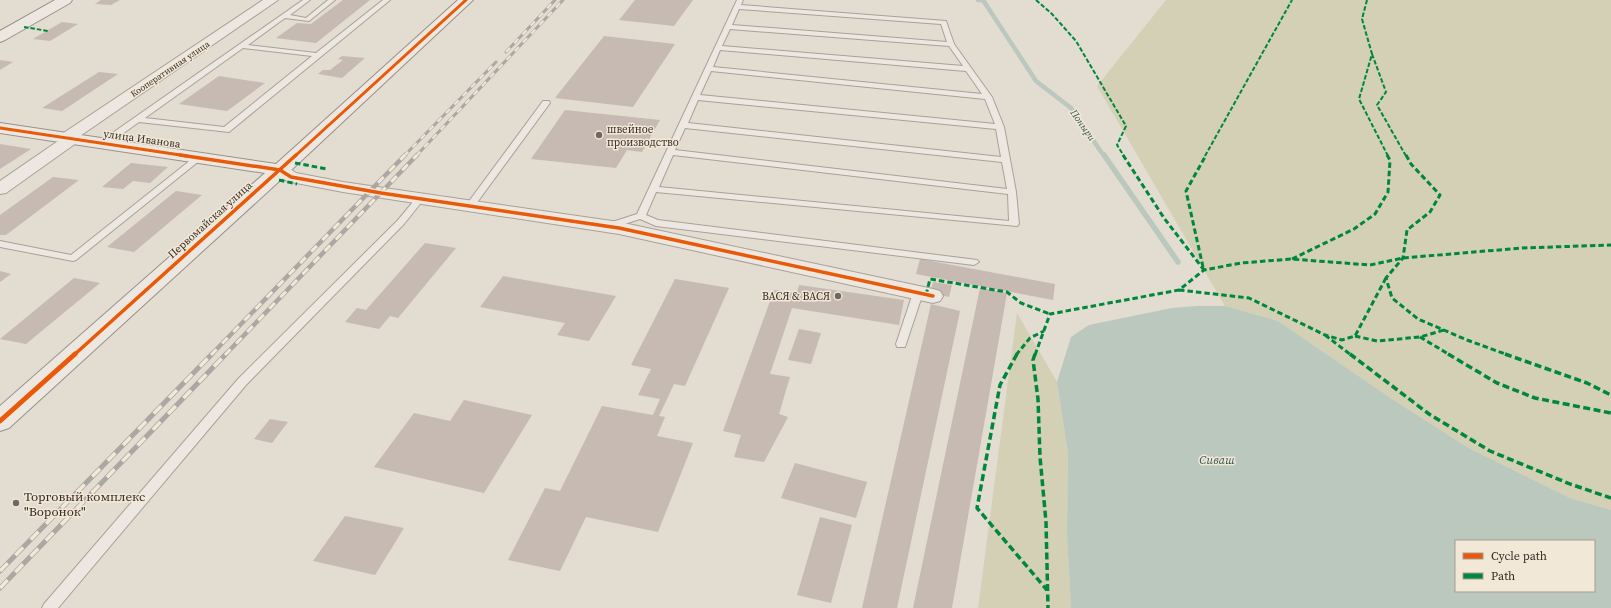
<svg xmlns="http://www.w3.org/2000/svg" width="1611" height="608" font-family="'Source Serif 4',serif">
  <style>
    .green { fill: #d3d0b5 }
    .water { fill: #bbc8be; fill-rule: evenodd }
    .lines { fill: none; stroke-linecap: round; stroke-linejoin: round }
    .stream-far1 { stroke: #bbc8be; stroke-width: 4.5 }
    .stream { stroke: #bbc8be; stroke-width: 5.5 }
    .building { fill: #c6bab2 }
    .lane-casing { stroke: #a8a199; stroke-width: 2 }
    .street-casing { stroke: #a8a199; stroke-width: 2 }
    .secondary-casing { stroke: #98918a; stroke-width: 2 }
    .lane { fill: #ece8e1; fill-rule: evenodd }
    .street { fill: #ece8e1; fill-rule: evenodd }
    .secondary { fill: #ece8e1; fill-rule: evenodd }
    .rail-far2-casing { stroke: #aca7a2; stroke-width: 3 }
    .rail-far1-casing { stroke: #aca7a2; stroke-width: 4.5 }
    .rail-casing { stroke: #aca7a2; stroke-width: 5 }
    .rail-far2 { stroke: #f2e8d8; stroke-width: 2; stroke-dasharray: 6; stroke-linecap: butt }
    .rail-far1 { stroke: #f2e8d8; stroke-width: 3; stroke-dasharray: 8; stroke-linecap: butt }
    .rail { stroke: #f2e8d8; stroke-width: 3.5; stroke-dasharray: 11; stroke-linecap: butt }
    .quiet-far2 { stroke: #00873e; stroke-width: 2; stroke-dasharray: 4.5 2; stroke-linecap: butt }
    .quiet-far1 { stroke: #00873e; stroke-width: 3; stroke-dasharray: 5.5 3; stroke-linecap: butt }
    .quiet { stroke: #00873e; stroke-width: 3.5; stroke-dasharray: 7 3.5; stroke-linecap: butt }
    .cycleway-far2-casing { stroke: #f2e8d8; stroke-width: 5 }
    .cycleway-far1-casing { stroke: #f2e8d8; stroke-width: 6 }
    .cycleway-casing { stroke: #f2e8d8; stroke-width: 8 }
    .cycleway-far2 { stroke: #e8590c; stroke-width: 3 }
    .cycleway-far1 { stroke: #e8590c; stroke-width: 3.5 }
    .cycleway { stroke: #e8590c; stroke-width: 5 }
    .poi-dot { fill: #73685f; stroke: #f2e8d8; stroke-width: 1.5 }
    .labels { text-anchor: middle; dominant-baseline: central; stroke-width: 3; stroke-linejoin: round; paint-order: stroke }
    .far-street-label { font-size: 9px; fill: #372a22; stroke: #f2e8d8 }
    .far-water-label { font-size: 10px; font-style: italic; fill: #33554f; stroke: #f2e8d8 }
    .poi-label { font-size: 11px; fill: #372a22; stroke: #f2e8d8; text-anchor: start }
    .street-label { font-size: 11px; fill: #372a22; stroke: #f2e8d8 }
    .water-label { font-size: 12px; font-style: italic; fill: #33554f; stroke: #f2e8d8 }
    .near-poi-label { font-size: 13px; fill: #372a22; stroke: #f2e8d8; text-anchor: start }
  </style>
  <rect width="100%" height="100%" fill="#e2dcd1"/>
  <!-- green -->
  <path class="green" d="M1166,0H1611V510L1570,498L1467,447L1392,399L1278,321L1225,306L1097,86Z
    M1017,313L1057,382L1068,454L1067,534L1071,608H978Z"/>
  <!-- water -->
  <path class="water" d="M1197,306H1225L1278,321L1392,399L1467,447L1570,498L1611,510V608H1071L1067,534L1068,454L1057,382L1071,337L1089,325L1172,308ZM1456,541H1594V591H1456Z"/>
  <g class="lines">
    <!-- stream-far1 -->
    <path class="stream-far1" d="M978,0H983L1036,81L1071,108L1104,156"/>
    <!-- stream -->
    <path class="stream" d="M1104,155L1178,262"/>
  </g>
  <!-- building -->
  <path class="building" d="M101,0H120L111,5L95,4Z
    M343,0H370L316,43L276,38L297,23L311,24Z
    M635,0H693L674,26L619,20Z
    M62,22L78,24L50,41L33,39Z
    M604,36L675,44L633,107L555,98Z
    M342,56L365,58L342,78L318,74L323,70H330L343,60L338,59Z
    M0,60L13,62L0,70Z
    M99,72L118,74L62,111L42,108Z
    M219,76L265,83L227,111L179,104Z
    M565,110L660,120L642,152L627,150L616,168L531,159Z
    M0,144L31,149L0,169Z
    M131,163L168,167L150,183L133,181L123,189L102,187Z
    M53,177L79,180L6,235H0V215Z
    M176,191L202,195L134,252L107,247Z
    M425,243L456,248L398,318L390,316L379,329L345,322L357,308L366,310Z
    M920,259L1055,284L1053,300L916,274Z
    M0,271L11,274L0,282Z
    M503,276L616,296L589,341L557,335L565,323L480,307Z
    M74,278L100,283L26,344L0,339Z
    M675,279L729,288L685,386L674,384L659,416L665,417L657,436L693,443L658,532L586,517L560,571L508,560L545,488L560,491L602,406L653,415L660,399L638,395L651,369L631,365Z
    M933,282L952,285L949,297L930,293Z
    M799,285L904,300L899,325L792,308L770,374L790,377L779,414L788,417L764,462L734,457L741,435L723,431L774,290L797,293Z
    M980,288L1007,293L952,608H913Z
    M931,304L960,311L897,608H862Z
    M799,329L821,333L811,364L788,360Z
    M464,400L532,415L484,493L374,467L414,413L450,421Z
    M270,419L288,422L272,443L254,439Z
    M795,463L867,482L856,518L781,498Z
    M345,516L404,528L375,575L313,561Z
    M820,517L852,525L831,603L797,595Z"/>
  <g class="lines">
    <defs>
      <path id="lane" d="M303,0H310L290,15L306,18L328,0H335L309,21L285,18L248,45L316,53L383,0H390L229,132L139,122L107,145H101V141ZM243,48L312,56L224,127L145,118Z
        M737,0H743L741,5L946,21L954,44L992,97L1004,127L1016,192L1019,224L1017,226L656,192L646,215L658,220L977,260L979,262L974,265L656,226L640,219L609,229L606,228L604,226L606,224L637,214ZM739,9L941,24L947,42L732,25ZM730,29L949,46L963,66L722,46ZM720,50L966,71L982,94L713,67ZM711,71L985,99L995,124L700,95ZM698,100L996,129L1001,157L688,123ZM685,128L1002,162L1007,189L675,150ZM673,155L1008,194L1009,221L659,187Z
        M543,101H549L550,103L473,208H467L466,206L467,204Z
        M197,155H203L204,157L76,260L73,261L0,247V241L71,255Z
        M420,196L424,199L404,224L246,385L58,608H42L44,604L238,379L398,220L417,197Z
        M918,290L923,293L905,347H897L896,344L913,293Z"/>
      <path id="street" d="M263,0H278L80,136L81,138L79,141L6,193L0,194V181L61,139L60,137L62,134Z
        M280,165L286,166L296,173L343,182L619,222L933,289L940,291L943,296L940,301L933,303L619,234L343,192L291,182C284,180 276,176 272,170L274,166Z"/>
      <path id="secondary" d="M55,0H72L70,3L5,40L0,42V31Z
        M458,0H473L287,174L9,428L0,431V406L265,173L0,133V123L276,164Z"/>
    </defs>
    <!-- lane casing -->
    <use href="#lane" class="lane-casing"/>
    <!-- street casing -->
    <use href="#street" class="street-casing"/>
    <!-- secondary casing -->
    <use href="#secondary" class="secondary-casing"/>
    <!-- lane -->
    <use href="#lane" class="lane"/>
    <!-- street -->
    <use href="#street" class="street"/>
    <!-- secondary -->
    <use href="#secondary" class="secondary"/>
    <defs>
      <path id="rail-far2" d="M506,52L555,0
        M404,156L496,62
        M416,156L563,0"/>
      <path id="rail-far1" d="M211,355L405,155
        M225,355L417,155"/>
      <path id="rail" d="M0,571L212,354
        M0,588L226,354"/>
    </defs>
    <!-- rail-far2 casing -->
    <use href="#rail-far2" class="rail-far2-casing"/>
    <!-- rail-far1 casing -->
    <use href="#rail-far1" class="rail-far1-casing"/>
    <!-- rail casing -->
    <use href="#rail" class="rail-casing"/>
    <!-- rail-far2 -->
    <use href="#rail-far2" class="rail-far2"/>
    <!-- rail-far1 -->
    <use href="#rail-far1" class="rail-far1"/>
    <!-- rail -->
    <use href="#rail" class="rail"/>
    <!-- quiet-far2 -->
    <path class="quiet-far2" d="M1036,0L1052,14L1076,41L1126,126L1117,145L1124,156
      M1367,0L1362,19L1372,54L1359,99L1388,156
      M24,27L48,31
      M1372,54L1386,92L1377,105L1406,156
      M1205,156L1292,0"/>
    <!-- quiet-far1 -->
    <path class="quiet-far1" d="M1123,155L1164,218L1204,270
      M1406,155L1411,164L1440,195L1430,212L1407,230L1403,258L1386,278L1392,298L1418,319L1467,340L1508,355
      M295,163L327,169
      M279,180L297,184
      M1292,259L1354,229L1375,214L1388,192L1390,160L1387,155
      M1203,267L1186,191L1206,155
      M1179,290L1249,298L1325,335L1342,340L1355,336L1386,278
      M926,295L930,279L1007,292L1021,303L1050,314
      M1325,335L1351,355
      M1355,336L1377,341L1420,337L1444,330
      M1420,337L1450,355
      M1016,355L1030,338L1044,331
      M1035,355L1050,314L1179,290L1204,270L1241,263L1291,259L1370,265L1403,258L1522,248L1611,245"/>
    <!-- quiet -->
    <path class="quiet" d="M1017,354L1000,385L977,508L1047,590
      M1035,354L1033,360L1038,399L1040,457L1046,522L1048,608
      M1350,354L1429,414L1490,451L1570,484L1611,498
      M1448,354L1497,383L1535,398L1611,413
      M1505,354L1587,383L1611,395"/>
    <defs>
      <path id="cycleway-far2" d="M0,128L187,156
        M295,156L466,0"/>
      <path id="cycleway-far1" d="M180,155L280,170L291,177L381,193L619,228L933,296
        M74,355L296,155"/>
      <path id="cycleway" d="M0,421L75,354"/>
    </defs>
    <!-- cycleway-far2 casing -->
    <use href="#cycleway-far2" class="cycleway-far2-casing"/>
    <!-- cycleway-far1 casing -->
    <use href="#cycleway-far1" class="cycleway-far1-casing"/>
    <!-- cycleway casing -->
    <use href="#cycleway" class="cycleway-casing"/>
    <!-- cycleway-far2 -->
    <use href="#cycleway-far2" class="cycleway-far2"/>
    <!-- cycleway-far1 -->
    <use href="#cycleway-far1" class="cycleway-far1"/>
    <!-- cycleway -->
    <use href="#cycleway" class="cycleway"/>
  </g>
  <!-- markers -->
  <g class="poi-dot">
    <circle cx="599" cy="135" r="4"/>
    <circle cx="838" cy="296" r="4"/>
    <circle cx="16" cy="503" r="4"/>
  </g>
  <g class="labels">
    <!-- far-street labels -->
    <g class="far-street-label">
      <text transform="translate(170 69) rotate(-34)">Кооперативная улица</text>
    </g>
    <!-- far-water labels -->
    <g class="far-water-label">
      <text transform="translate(1083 125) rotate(55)">Поныри</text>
    </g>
    <!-- poi labels -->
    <g class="poi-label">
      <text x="607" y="129">швейное<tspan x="607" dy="13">производство</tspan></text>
      <text x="830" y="296" text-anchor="end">ВАСЯ &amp; ВАСЯ</text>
    </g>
    <!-- street labels -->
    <g class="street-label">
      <text transform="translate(142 139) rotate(8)">улица Иванова</text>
      <text transform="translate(210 220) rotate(-42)">Первомайская улица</text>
    </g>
    <!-- water labels -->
    <g class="water-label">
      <text x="1217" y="460">Сиваш</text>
    </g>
    <!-- near-poi labels -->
    <g class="near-poi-label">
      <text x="24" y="496">Торговый комплекс<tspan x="24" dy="15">"Воронок"</tspan></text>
    </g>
  </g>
  <!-- legend -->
  <rect x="1455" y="540" width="140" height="52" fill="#f2e8d8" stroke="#a79c8f"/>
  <rect x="1463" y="553" width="20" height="6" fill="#e8590c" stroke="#a79c8f"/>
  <text x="1491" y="560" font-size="12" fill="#372a22">Cycle path</text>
  <rect x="1463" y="573" width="20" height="6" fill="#00873e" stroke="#a79c8f"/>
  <text x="1491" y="580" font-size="12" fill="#372a22">Path</text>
</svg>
